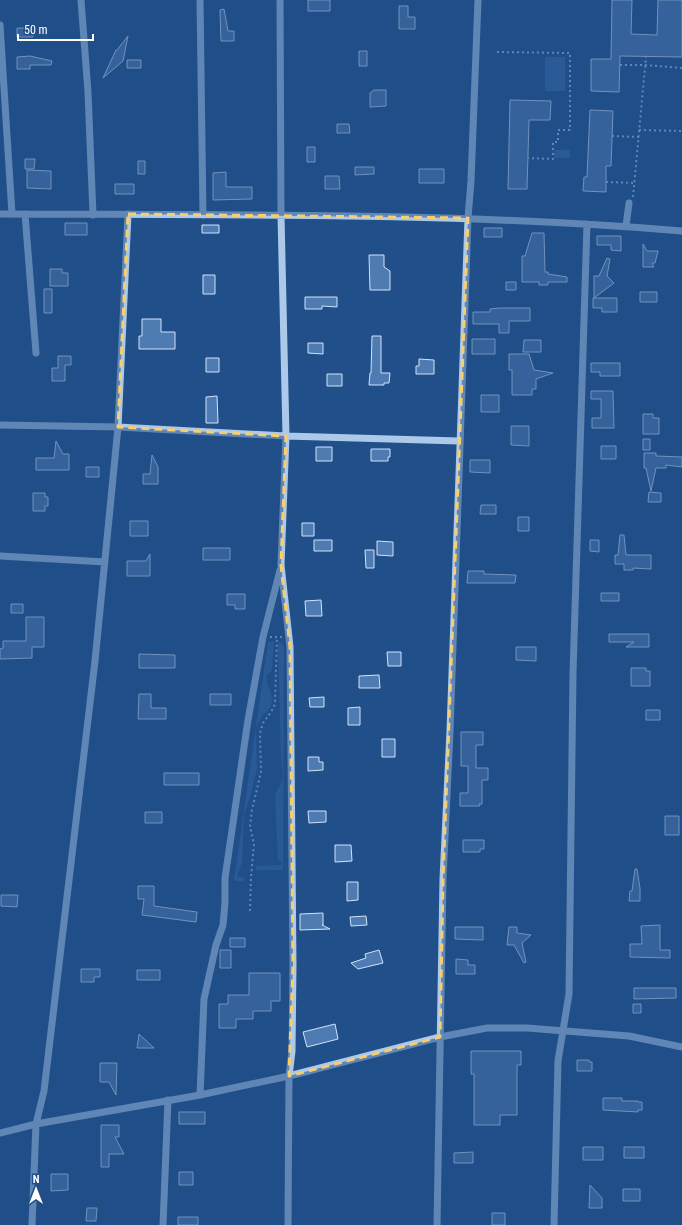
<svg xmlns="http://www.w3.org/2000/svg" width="682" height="1225" font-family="'Roboto Condensed',sans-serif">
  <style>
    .green { fill: #3568a6 }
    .building { fill: #4e7bb2; stroke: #d1e3f8 }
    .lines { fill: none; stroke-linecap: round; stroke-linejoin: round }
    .path { stroke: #acc9ea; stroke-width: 2; stroke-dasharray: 2 3; stroke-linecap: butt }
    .minor { stroke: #acc9ea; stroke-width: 7 }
    .marked { fill: none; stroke: #f7cf6e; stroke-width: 3; stroke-dasharray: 8 5; stroke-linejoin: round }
  </style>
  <rect width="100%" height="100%" fill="#214f89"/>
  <!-- green -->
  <path class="green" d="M545,57H565V91H545Z
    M554,150H570V158H554Z
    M274,641L272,670L267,675L266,679L271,694L272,703L269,709L262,716L256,728L257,769L250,797L244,814L242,862L237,876L244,878V881H234L268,643Z
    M278,642L281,643L284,647L283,870H256V866L282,865V862L278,860L275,795L283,779L281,756Z"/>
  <!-- building -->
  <path class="building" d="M308,0H330V11H308Z
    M612,0H632L631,34L657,35L658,0H682V57L620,56L619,92L591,91V59H611Z
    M399,6H408V17H415V29H399Z
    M224,9L228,31H234V41H221L220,10Z
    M17,28H33V37H17Z
    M128,36L123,61L103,78L116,50H117Z
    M359,51H367V66H359Z
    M30,56L52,61L51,65H30V69H17V57Z
    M127,60H141V68H127Z
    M374,90H386V106L370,107V93Z
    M510,100L551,101L550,120H529L527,189H508Z
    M590,110L613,111L611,166H606V192L583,191L584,177H587Z
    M337,124H349L350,133H337Z
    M307,147H315V162H307Z
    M25,159H35L34,169H25Z
    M138,161H145V174H138Z
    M355,167H374V174L355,175Z
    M419,169H444V183H419Z
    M27,170L51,171V189L27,188Z
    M226,172V187H252V199L213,200V173Z
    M325,176H339L340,189H325Z
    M115,184H134V194H115Z
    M65,223H87V235H65Z
    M202,225H219V233H202Z
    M484,228H502V237H484Z
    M532,233H544L545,272H548V274L567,277V282H548V285H539V282H522V256H525Z
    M597,236H621V251L611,250V245H597Z
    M643,244L647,251H658L655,263H652L654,267H643Z
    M369,255H384V267L390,271V290H370Z
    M607,258L610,259L607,276L614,283L594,298V276H599Z
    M50,269H62V273H68V286H50Z
    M203,275H215V294H203Z
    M506,282H516V290H506Z
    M44,289H52V313H44Z
    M640,292H657V302H640Z
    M305,297H337V307L322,306V309H305Z
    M593,298H617V312H602V308H593Z
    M499,308H530V321H509V333H499V324H473V312H490V309Z
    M142,319H161V332H175V349H139V336H142Z
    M372,336H381V373H390L389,383H384V385H369L370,373H371Z
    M472,339H495V354H472Z
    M524,340H541V352H523Z
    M308,343H323V354L308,353Z
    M509,354H529L534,370L553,373L536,379V389H532V395H512V370H509Z
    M58,356H71V365H65V381H52V368H58Z
    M206,358H219V372H206Z
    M419,359L434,360V374H416V366H419Z
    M591,363H620V376H600V372H591Z
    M327,374H342V386H327Z
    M591,391H613L614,428H592V418H601V399H591Z
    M481,395H499V412H481Z
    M217,396L218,423H206V397Z
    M643,414H653V418H659V434H643Z
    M511,426H529V446L511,445Z
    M643,439H650V450H643Z
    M56,441L63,454H69V470H36V458H54Z
    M601,446H616V459H601Z
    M316,447H332V461H316Z
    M371,449H390V457H388V461H371Z
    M644,453H656V456L682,457V467L666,465V468H656L651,491L646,468H644Z
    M152,455L158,467V484H143V474H150Z
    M470,460H490V473L470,472Z
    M86,467H99V477H86Z
    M649,492L661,493V502H648Z
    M33,493H45V497H48V506H45V511H33Z
    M481,505H496V514H480Z
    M518,517H529V531H518Z
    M130,521H148V536H130Z
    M302,523H314V536H302Z
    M620,535H624L626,555H651V569L633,568V570H624V564H615V555H618Z
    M314,540H332V551H314Z
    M590,540H599V552L590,551Z
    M377,541L393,542V556L377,555Z
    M203,548H230V560H203Z
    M365,550H374V568H366Z
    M150,554V576H127V561H146Z
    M468,571H484V574L516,575L515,583H467Z
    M601,593H619V601H601Z
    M227,594H245V609H235V605H227Z
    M321,600L322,616H306L305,601Z
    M11,604H23V613H11Z
    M26,617H44V647H32V658L0,659V649L3,648V641H26Z
    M609,634H649V647H626L634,642H609Z
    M516,647H536V661L516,660Z
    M387,652H401V666H388Z
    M139,654L175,655V668H139Z
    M631,668H646V671H650V686H631Z
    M379,675L380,688H359V676Z
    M139,694H151V708H166V719H138Z
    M210,694H231V705H210Z
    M324,697V707H310L309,698Z
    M360,707V725H348V708Z
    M646,710H660V720H646Z
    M461,732H483V745H476V768H488V780H482V804H479L480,806H460V793H468V766H461Z
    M382,739H395V757H382Z
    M308,757H319V762H323V770L308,771Z
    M164,773H199V785H164Z
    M308,811H326V822L309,823Z
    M145,812H162V823H145Z
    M665,816H679V835H665Z
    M463,840H484V849H480V852H463Z
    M335,845H351L352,861L335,862Z
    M635,869H637L640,888V901H629L630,891H632Z
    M347,882H358V900L347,901Z
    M138,886H154V906L197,912L196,922L142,915L144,899H138Z
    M1,895H18L17,907L1,906Z
    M323,913V925H322L330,929L300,930V914Z
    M366,916L367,925L351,926L350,917Z
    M660,925V950H670V958L630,957V944H642L641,926Z
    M455,927H483V940L455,939Z
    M509,927H517V933L531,935L522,943L526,962L524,963L514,945H507Z
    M230,938H245V947H230Z
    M220,950H231V968H220Z
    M379,950L383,963L358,969L351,963L366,958L365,954Z
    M456,959L468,960V965H475V974H456Z
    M81,969H100V977H94V982H81Z
    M137,970H160V980H137Z
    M249,973H280V1001H271V1011H253V1019H236V1028H219V1004H228V995H249Z
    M634,988H676V998L634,999Z
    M633,1004H641V1013H633Z
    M335,1024L338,1039L307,1047L303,1032Z
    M139,1034L154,1048H137Z
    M471,1051H521V1065H517V1115H500V1125H474V1074H471Z
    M577,1060H589V1062H592V1071H577Z
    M100,1063H117L116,1095L109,1082H100Z
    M603,1098H622V1101H638V1102H642V1110H638V1112L603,1110Z
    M179,1112H205V1124H179Z
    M101,1125H119V1137H115L124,1154H109V1167H101Z
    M583,1147H603V1160H583Z
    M624,1147H644V1158H624Z
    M473,1152V1163H454V1153Z
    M179,1172H193V1185H179Z
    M51,1174H68V1190L51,1191Z
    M590,1185L602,1198V1208H589Z
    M623,1189H640V1201H623Z
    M87,1208H97L96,1221H86Z
    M492,1213H505V1225H492Z
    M178,1217H198V1225H178Z"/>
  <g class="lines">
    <!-- path -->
    <path class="path" d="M497,52L570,53V130H558V142H553V159L528,158
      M620,65H645L682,68
      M639,130L682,131
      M612,136L639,137
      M606,182L635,183
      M633,197L646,57
      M270,637H282
      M250,911L251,877L254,844L250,826L252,810L261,772L260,733L263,723L271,712L275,704L277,637"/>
    <!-- minor -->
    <path class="minor" d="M81,0L88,92L93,215
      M200,0L203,215
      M280,0L281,215L286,436L281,565L290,647L293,965L292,1051L289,1076L288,1225
      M0,25L12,214
      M0,214C227,215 455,212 682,231
      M25,214L36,353
      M626,226L629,203
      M0,425L118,427L286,436L459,441
      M0,556L105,562
      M200,1095L204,999L216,945L223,925L225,903V878L248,720L263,637L280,570
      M0,1133L36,1124L200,1095L289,1076L440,1037L487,1028H527L629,1036L682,1047
      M32,1225L36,1124L44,1091L95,661L118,427L128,214
      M163,1225L168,1100
      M437,1225L443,879L450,731L468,218L471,181L478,0
      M554,1225L558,1061L569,994L573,673L587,224"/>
  </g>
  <!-- marked area -->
  <path d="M0 0H682V1225H0ZM128,214L468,218L443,879L440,1037L289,1076L293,965L290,647L281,565L286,436L118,427Z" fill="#214f89" fill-opacity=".55" fill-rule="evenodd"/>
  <path class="marked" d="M128,214L468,218L443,879L440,1037L289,1076L293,965L290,647L281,565L286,436L118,427Z"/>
  <!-- north arrow -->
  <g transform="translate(36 1189)" stroke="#214f89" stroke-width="3" paint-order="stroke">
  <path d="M0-3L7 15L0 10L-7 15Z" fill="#ffffff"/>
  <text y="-6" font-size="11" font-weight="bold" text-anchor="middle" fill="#ffffff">N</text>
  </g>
  <!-- scale -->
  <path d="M18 34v6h75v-6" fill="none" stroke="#ffffff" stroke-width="2"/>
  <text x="24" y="34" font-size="12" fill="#ffffff" stroke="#214f89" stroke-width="3" paint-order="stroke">50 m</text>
</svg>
